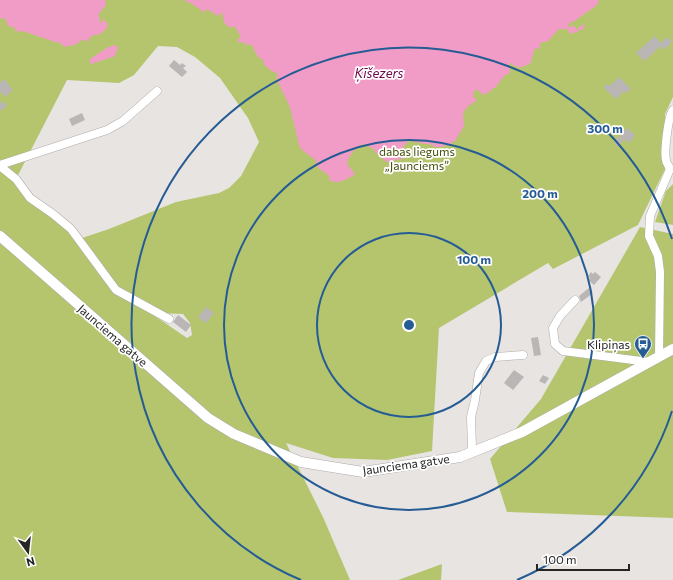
<svg xmlns="http://www.w3.org/2000/svg" width="673" height="580" font-family="Commissioner,sans-serif">
  <style>
    .green { fill: #b5c56e; fill-rule: evenodd }
    .water { fill: #f19bc7 }
    .building { fill: #bbb6b6 }
    .lines { fill: none; stroke-linecap: round; stroke-linejoin: round }
    .minor-casing { stroke: #aeaba9; stroke-width: 9 }
    .major-casing { stroke: #aeaba9; stroke-width: 11 }
    .minor { stroke: #fff; stroke-width: 8 }
    .major { stroke: #fff; stroke-width: 10 }
    .ring { fill: none; stroke: #255c94; stroke-width: 2 }
    .labels { text-anchor: middle; dominant-baseline: central; stroke-width: 3.5; stroke-linejoin: round; paint-order: stroke }
    .park-label { font-size: 12px; fill: #454e09; stroke: #fff }
    .street-label { font-size: 12px; fill: #262524; stroke: #fff }
    .poi-label { font-size: 12px; fill: #262524; stroke: #fff; text-anchor: end }
    .water-label { font-size: 13px; font-style: italic; fill: #6f074b; stroke: #fff }
    .centre { fill: #255c94; stroke: #fff; stroke-width: 2 }
    .ring-label { font-size: 12px; text-anchor: middle; font-weight: bold; fill: #255c94; stroke: #fff; stroke-width: 3.5; stroke-linejoin: round; paint-order: stroke }
  </style>
  <rect width="100%" height="100%" fill="#e8e4e2"/>
  <!-- green -->
  <path class="green" d="M0,0H673V97L665,114V169L638,225L553,269L548,263L439,328L432,451L387,460L333,458L286,443L323,517L350,580H0ZM158,46L177,47L195,57L220,78L248,118L259,142L241,176L229,188L219,193L176,202L109,229L79,239L30,198L16,179L67,80L119,83L134,75ZM143,308L155,313L183,314L190,323L192,335L187,338Z
    M673,184V225L655,222L666,191Z
    M640,227L673,234V518L507,512L490,459L541,399Z
    M442,564L441,580H398Z"/>
  <!-- water -->
  <path class="water" d="M0,0H105L106,5L98,15L100,18L99,22H102L103,20L105,19V22H107V28L100,34L91,36L88,41L81,40L77,44L65,47L59,42L58,43L23,31L20,32L14,30L16,28L8,26L5,18L3,19L0,18Z
    M182,0H599L597,5L573,22L569,23L568,27H570L574,25L576,30L584,24L585,25L583,29L571,34L567,29H559L548,41L540,43V48L536,49L535,48L530,64L518,68L517,66H514L511,63L508,66L510,70V73L505,75L495,88H492L491,91L483,95L477,89L473,93L474,98L477,100L466,108L463,114L464,126L455,141L448,145L441,147H434L433,145C427,143 423,146 419,141L417,143L409,140L403,147L404,150H406L405,158L387,162L376,153L374,149L363,144C355,149 349,153 347,164L355,174C348,179 338,185 329,180L330,177C325,171 318,170 315,163L317,161L302,150L299,145L290,107L277,80V73C270,71 268,68 263,63L264,60C257,58 255,52 253,46L248,44L246,45L244,42L240,43L237,40L241,37L236,28L234,26L232,28L226,25L224,22L222,12L218,16L207,9L202,14L203,11L187,1Z
    M114,45L118,47L115,56L91,64L90,63V59L107,48Z"/>
  <!-- building -->
  <path class="building" d="M655,36L661,43L667,37L672,42L664,50L661,46L644,61L636,53Z
    M174,60L180,65L182,63L186,66L183,68L187,72L182,77L169,66Z
    M619,77L631,89L626,93L624,91L616,99L604,88V85H611Z
    M4,79L13,90L5,97L0,91V83Z
    M3,101L7,106L0,111V104Z
    M82,113L85,120L72,126L69,119Z
    M627,128L635,135L629,143L620,136Z
    M619,136L624,139L618,147L614,143Z
    M591,272L593,274L595,272L601,277L594,285L588,280L590,278L588,276Z
    M589,288L593,293L581,302L579,296Z
    M206,307L214,313L206,323L198,317Z
    M178,315L191,325L186,332L173,322Z
    M538,337L541,355L534,356L531,338Z
    M514,370L524,377L513,390L504,383Z
    M543,375L549,378L545,384L539,381Z"/>
  <g class="lines">
    <defs>
      <path id="minor" d="M0,165L107,130L123,121L157,91
        M0,166L16,179L30,198L53,214L71,229L116,290L169,319
        M575,300L560,316L553,328L555,344L563,351L649,362
        M659,357L660,272L658,256L649,236L650,216L670,169C669,166 666,163 666,160C664,152 668,116 673,110
        M470,453L472,448L471,417L475,400L479,373L486,361L495,357L523,355"/>
      <path id="major" d="M0,236L208,418L234,434L301,462L363,472L460,457L522,432L673,349"/>
    </defs>
    <!-- minor casing -->
    <use href="#minor" class="minor-casing"/>
    <!-- major casing -->
    <use href="#major" class="major-casing"/>
    <!-- minor -->
    <use href="#minor" class="minor"/>
    <!-- major -->
    <use href="#major" class="major"/>
  </g>
  <!-- distance rings -->
  <g class="ring">
    <circle cx="409" cy="325" r="92"/>
    <circle cx="409" cy="325" r="185"/>
    <path d="M672 411A277 277 0 0 1 517 580M301 580A277 277 0 1 1 672 239"/>
  </g>
  <!-- icons -->
  <defs>
    <symbol id="bus-pin" viewBox="-11 -11 22 30"><path d="M0 17L-7.5 6A9.5 9.5 0 1 1 7.5 6Z" fill="#255c94" stroke="#fff"/><path d="M-5-6H5V4H4V6H2V4H-2V6H-4V4H-5ZM-3.5-4V0h7V-4ZM-3.5 1.2v1.5H-2V1.2ZM2 1.2v1.5H3.5V1.2Z" fill="#fff"/></symbol>
  </defs>
  <g fill-rule="evenodd">
    <use href="#bus-pin" x="633" y="334" width="20" height="27"/>
  </g>
  <g class="labels">
    <!-- park labels -->
    <g class="park-label">
      <text x="417" y="151">dabas liegums<tspan x="417" dy="14">„Jaunciems”</tspan></text>
    </g>
    <!-- street labels -->
    <g class="street-label">
      <text transform="translate(113 335) rotate(41)">Jaunciema gatve</text>
      <text transform="translate(406 464) rotate(-8)">Jaunciema gatve</text>
    </g>
    <!-- poi labels -->
    <g class="poi-label">
      <text x="630" y="344">Klipiņas</text>
    </g>
    <!-- water labels -->
    <g class="water-label">
      <text x="379" y="73">Ķīšezers</text>
    </g>
  </g>
  <circle cx="409" cy="325" r="6" class="centre"/>
  <g class="ring-label">
    <text x="605" y="133">300 m</text>
    <text x="540" y="198">200 m</text>
    <text x="474" y="264">100 m</text>
  </g>
  <!-- north arrow -->
  <g transform="translate(28 552) rotate(165)" stroke="#ffffff" stroke-width="3" paint-order="stroke">
  <path d="M0-3L7 15L0 10L-7 15Z" fill="#262524"/>
  <text y="-6" font-size="11" font-weight="bold" text-anchor="middle" fill="#262524">N</text>
  </g>
  <!-- scale -->
  <path d="M537 564v6h92v-6" fill="none" stroke="#262524" stroke-width="2"/>
  <text x="543" y="564" font-size="12" fill="#262524" stroke="#ffffff" stroke-width="3" paint-order="stroke">100 m</text>
</svg>
